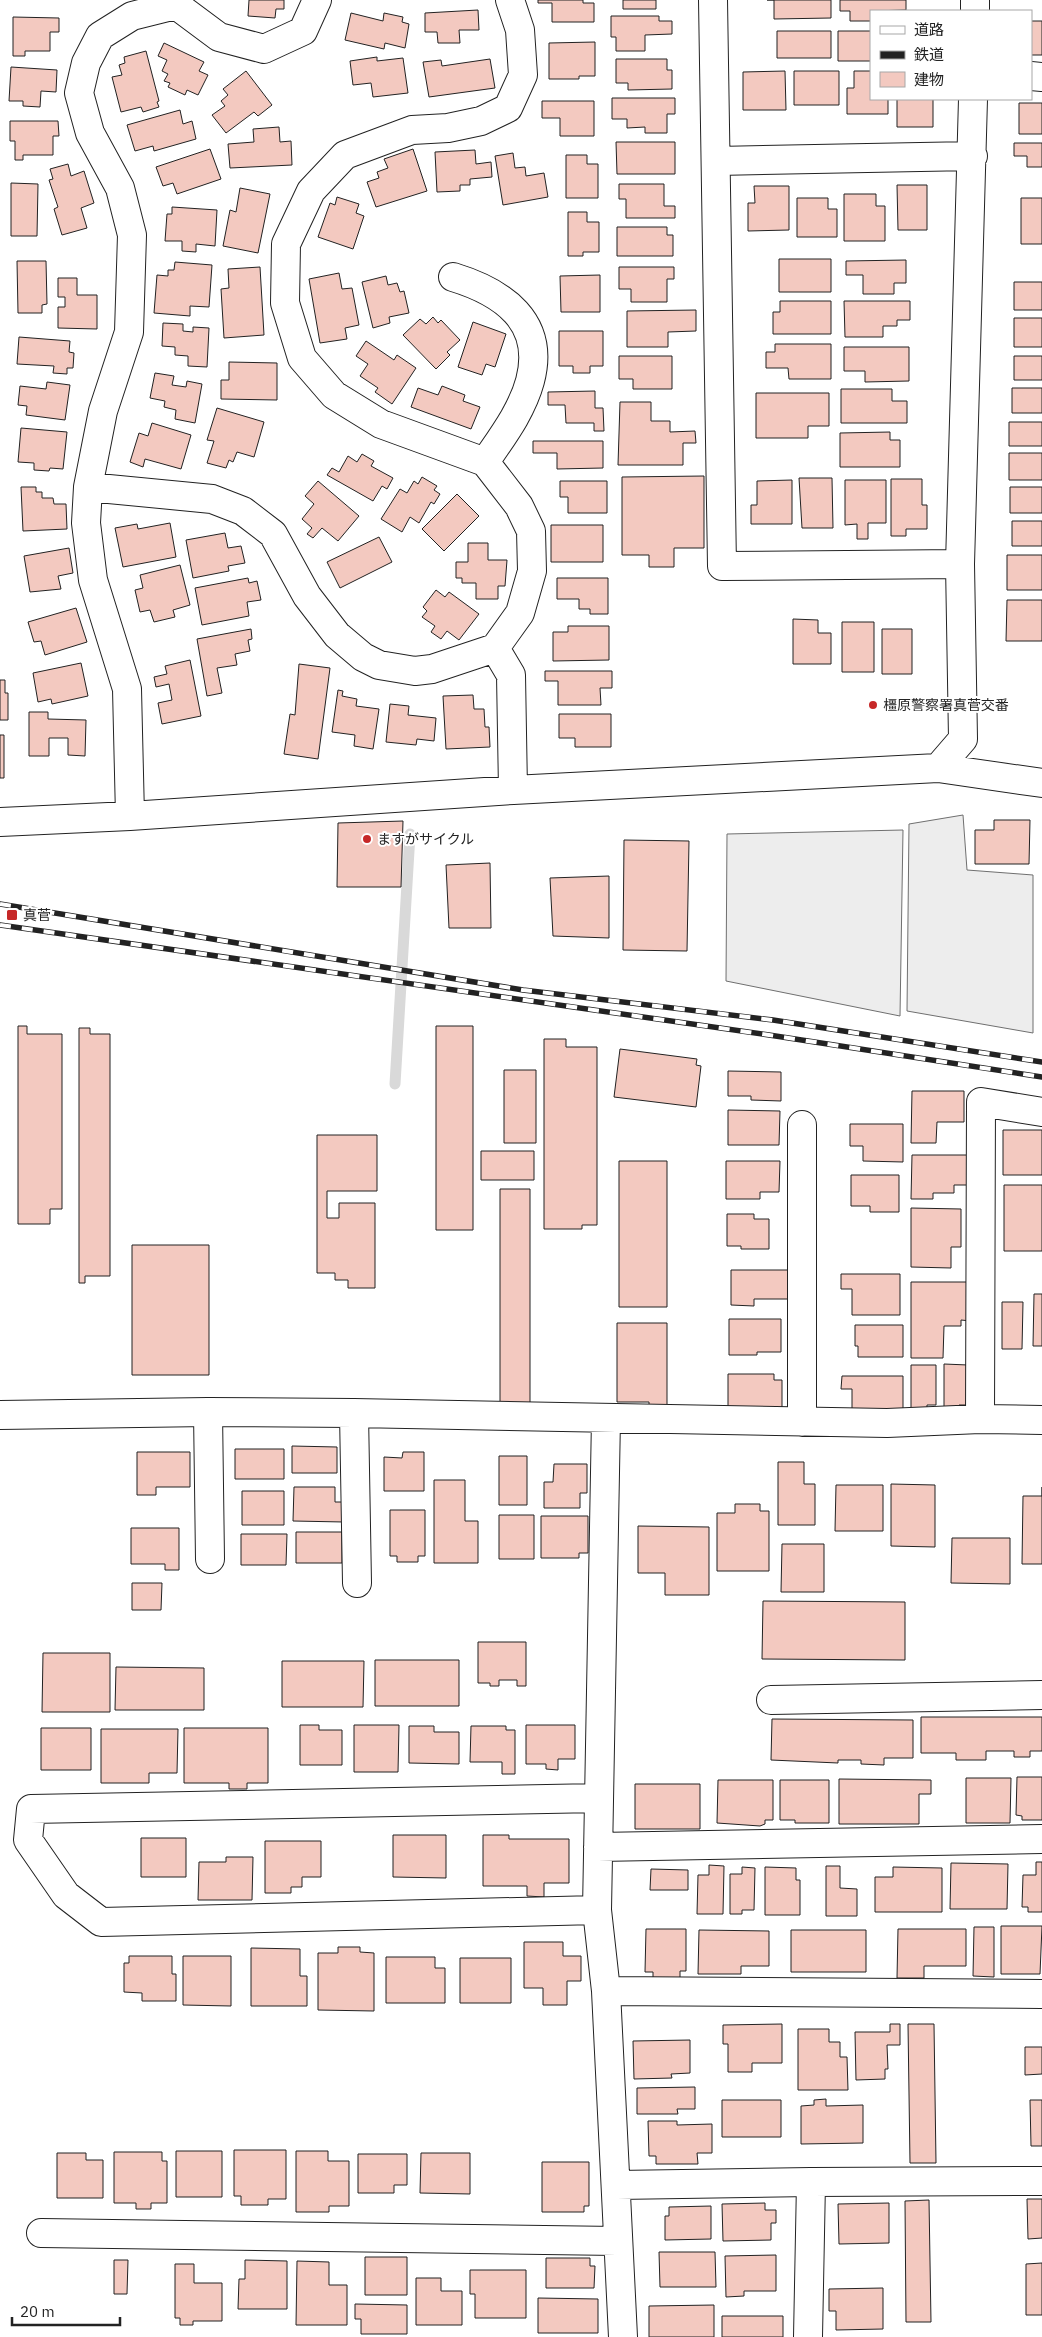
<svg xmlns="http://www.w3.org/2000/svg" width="1042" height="2337" font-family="'IBM Plex Sans','Noto Sans JP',sans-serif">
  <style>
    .parking { fill: #ededed; stroke: #6f6f6f }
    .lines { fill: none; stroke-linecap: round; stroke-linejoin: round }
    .stream { stroke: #d9d9d9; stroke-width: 11 }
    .building { fill: #f3c9c0; stroke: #222 }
    .minor-casing { stroke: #222; stroke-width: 30 }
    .minor { stroke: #fff; stroke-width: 28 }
    .rail-casing { stroke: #222; stroke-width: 5.5 }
    .rail { stroke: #fff; stroke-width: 4; stroke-dasharray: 11; stroke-linecap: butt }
    .poi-dot { fill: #c62828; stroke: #fff; stroke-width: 2 }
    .labels { text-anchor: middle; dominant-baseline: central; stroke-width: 4; stroke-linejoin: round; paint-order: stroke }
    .poi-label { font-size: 14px; fill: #222; stroke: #fff; text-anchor: start }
  </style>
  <rect width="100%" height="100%" fill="#fff"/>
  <!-- parking -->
  <path class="parking" d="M963,815L967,870L1033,875V1033L907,1011L909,824Z
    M903,830L900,1016L726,981L727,834Z"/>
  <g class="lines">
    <!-- stream -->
    <path class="stream" d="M395,1084L410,834"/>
  </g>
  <!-- building -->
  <path class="building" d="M249,0H284V9H276L275,18L248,16Z
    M538,0H583V3H594V22H552V3H538Z
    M623,0H656V9H623Z
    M767,0H831V18L774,19V0Z
    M840,0H906V10L871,11V21H850V11H840Z
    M478,10L479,30H459L460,43H438L437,32H425V13Z
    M351,13L383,21L384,13L403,17L402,22L409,24L405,48L385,43L384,49L345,40Z
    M611,16H659V21H672V34L645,35V51H616V37H611Z
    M13,17L59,18V32H50V51H25V56H13Z
    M1031,21H1042V55H1031Z
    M777,31H831V58H777Z
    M838,31H871V61H838Z
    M595,42V76H579V79H549V43Z
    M164,43L204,62L199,71L208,75L198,95L187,90L185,95L168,87L170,83L164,81L168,74L162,71L167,60L158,56Z
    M146,51L159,101L157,102L159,107L143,112L141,107L121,112L112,77L122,75L119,65L125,63L124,57Z
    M377,57V61L403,58L408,93L373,97L371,83L353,85L350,61Z
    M490,59L495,88L429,97L423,62L441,60L442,66Z
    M616,59H667V70H672V89L628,90V83H616Z
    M11,67L57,70L56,92L41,91L40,107L23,106V101H9Z
    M246,71L272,105L258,116L254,112L226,133L212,115L225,106L221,101L228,95L223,89Z
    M785,71L786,110H743V72Z
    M794,71H839V105H794Z
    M854,71H871V99H888V114H847V88H854Z
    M612,98H675V114H667V133H645V127L627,128V119H612Z
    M897,99H933V127H897Z
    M542,101H594V136H560V118H542Z
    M1019,103H1042V134H1019Z
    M180,110L183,124L192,121L196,139L154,151L153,146L135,151L127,125Z
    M10,121H58L59,136H53V155H23V160H15V141H10Z
    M279,127L280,142L291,141L292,165L230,168L228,144L254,142L253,129Z
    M616,142H675V174H617Z
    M1014,143H1042V167H1027V156H1014Z
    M210,149L221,179L177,194L173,183L163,186L156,167Z
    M413,149L427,191L376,207L367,182L379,178L377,172L388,168L384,159Z
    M475,150L476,164L491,162L492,177L470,179V185H460V191L437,192L435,152Z
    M513,153L515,168L525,167L526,176L544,173L548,197L503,205L495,156Z
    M566,155H587V164H598V198H566Z
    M68,164L71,176L84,171L94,203L81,208L87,228L62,235L54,209L58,207L49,180L53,179L50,169Z
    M11,183L38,184L37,236H11Z
    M619,184H664V206H675V218H626V199H619Z
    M897,185H927V230H898Z
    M754,186H789V230L748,231V203H755Z
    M240,188L270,194L258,253L223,246L230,210L236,212Z
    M844,194H876V206H885V241H844Z
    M337,197L359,204L356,213L364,216L353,249L318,237L330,203L335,205Z
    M797,198H828V209H837V237H797Z
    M1021,198H1042V244H1021Z
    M172,207L217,210L215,246L196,244V252L182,251V241H165L167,214H172Z
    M568,212H587V222H599V252H583V256H568Z
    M617,227H667V235H673V256H617Z
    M779,259H831V292H779Z
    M906,260V283H894V294H863V275H846V261Z
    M17,261H46L47,304L42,305V313H18Z
    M175,262L212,265L209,307L190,306V316L154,313L157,275L168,276V270H174Z
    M260,267L264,335L224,338L221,289L229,288L228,269Z
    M619,267H674V279H667V302H631V289H619Z
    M339,273L342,289L352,288L359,325L345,328L347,339L320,343L309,279Z
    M600,275V312H561L560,276Z
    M386,276L388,285L397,283L400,292L404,291L409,313L389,317L390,323L373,328L362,282Z
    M58,278H77V295H97V329L58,328V307H65V297H58Z
    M1014,282H1042V310H1014Z
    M780,301H831V334H773V312H780Z
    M844,301H910V320H897V326H883V337H845Z
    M696,310V331L668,332V347H627V311Z
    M433,317L438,323L441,320L460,340L447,352L450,355L436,369L403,335L420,319L426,324Z
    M1014,318H1042V347H1014Z
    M473,322L506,334L495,367L486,364L482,375L458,367Z
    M163,323L183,324V331L193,332V327L209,328L207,367L188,366V356L175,355V347L162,346Z
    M559,331H603V366H590V373H573V366H559Z
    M19,337L70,341L69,352L74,353L73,368H67V374L53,373L54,366L17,364Z
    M366,341L394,360L397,355L416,368L392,404L375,392L378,388L360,376L368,364L356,356Z
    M775,344H831V379H789L788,368H766V352H775Z
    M844,347H909V381L865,382V371H844Z
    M619,356H672V389H633V379H619Z
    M1014,356H1042V380H1014Z
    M229,362L277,363V400L221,399V380H229Z
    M155,373L174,376L172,385L186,387L187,381L202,384L195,423L175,419L176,410L164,407L165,401L150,398Z
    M47,382L70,385L65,420L26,415L27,406L18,405L20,386L46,389Z
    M442,386L465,395L463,401L480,407L471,429L411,407L418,388L438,395Z
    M1012,388H1042V413H1012Z
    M841,389H892V401H907V423H841Z
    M595,391V408H603L604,431H594V423H566L565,405H548V392Z
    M756,393H829V426H808V438H756Z
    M620,402H651V421H670V432L695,431L696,443H683V465H618Z
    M217,408L264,422L254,457L237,452L233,462L229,460L226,468L207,463L214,441L207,440Z
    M1009,422H1042V446H1009Z
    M152,423L191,435L181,469L145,459L143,467L130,462L139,433L148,436Z
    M21,428L67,432L63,469L50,468L49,471L34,470V463L18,462Z
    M890,432V440H900V467H840V433Z
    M533,441H603V468L557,469V453H533Z
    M1009,453H1042V480H1009Z
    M362,454L374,461L371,466L393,478L387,489L382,486L373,501L327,475L332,468L339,472L348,456L357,462Z
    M704,476V548H674V567H649V555H622V477Z
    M422,477L437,486L434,490L440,494L434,504L431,502L419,523L410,517L402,532L381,519L400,489L407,493L414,481L418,484Z
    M799,478H832L833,528H802Z
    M891,479H922V505H927V529H906V536H891Z
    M792,480V524H751V505H757V481Z
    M845,480H886V523H868V539H857V524L845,525Z
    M318,481L359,516L338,541L322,528L313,538L307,534L312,528L302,519L314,504L305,496Z
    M560,481H607V513H568V497H560Z
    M21,487H36V492H42V498H53L54,504H66L67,529L23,531Z
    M1010,487H1042V513H1010Z
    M457,494L479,516L444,551L422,529Z
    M1012,521H1042V546H1012Z
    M170,523L176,557L123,567L115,528L137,524L138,529Z
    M551,525H603V562H551Z
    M225,533L228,548L241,546L245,563L228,566L229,571L193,578L186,540Z
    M379,537L392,562L340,588L327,562Z
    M468,543H488V560H507L505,586H498V599H476V583H462V578H456V562H468Z
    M69,548L73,573L58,576L61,589L30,592L24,556Z
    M1007,555H1042V590H1007Z
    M180,565L190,605L173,610L175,617L154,622L150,610L140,612L135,590L143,588L140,575Z
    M248,578L249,583L257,581L261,600L247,602L249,616L202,625L195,588Z
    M557,578H608V614H590V609H579V599H557Z
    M436,590L445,597L449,592L479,614L459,640L447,631L441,639L431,632L435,626L422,617L427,611L423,607Z
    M1007,600H1042V641H1006Z
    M76,608L87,642L45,655L41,641L34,642L28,622Z
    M793,619L818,620V633H831V664H793Z
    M842,622H874V672H842Z
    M568,626H609V660L553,661V632H568Z
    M251,629L252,639L248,640L250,651L235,654L237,665L217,668L222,693L207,696L197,639Z
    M882,629H912V674H882Z
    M190,660L201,716L162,724L158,703L172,700L169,684L156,687L154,677L167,674L165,666Z
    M81,663L88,696L52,704L51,699L38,702L33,673Z
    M299,664L330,668L318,759L284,754L290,714L295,715Z
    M545,671H612V688H600L601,705H558V681H545Z
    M0,680H5V693H8V720H0Z
    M338,690L343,691L342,696L357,699L356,706L379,709L373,749L354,746L355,735L332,732Z
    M473,695L474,709H484L485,727H489L490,747L446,749L443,696Z
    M390,704L409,706L408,715L436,718L434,741L417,739L416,745L386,742Z
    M29,712H48V719L86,720L85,756L68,755V738H49V756H29Z
    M559,714H611V747H575V738H559Z
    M0,735H4V778H0Z
    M994,820H1030L1029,864H975V830H994Z
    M403,821L401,887H337L338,823Z
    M624,840L689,841L687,951L623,950Z
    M490,863L491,928H449L446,865Z
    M609,876V938L553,936L550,878Z
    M18,1026H27V1034H62V1209H50V1224H18Z
    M436,1026H473V1230H436Z
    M79,1028H90V1034H110V1276H85V1283H79Z
    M544,1039H566V1047H597V1225H582V1229H544Z
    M620,1049L697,1059L696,1065L701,1066L696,1107L614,1097Z
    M504,1070H536V1143H504Z
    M728,1071L781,1072V1101L751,1100V1096H728Z
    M912,1091H964V1122H937L936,1143H911Z
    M728,1110L780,1111L779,1145H728Z
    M850,1124H903V1162L863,1161V1146H850Z
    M1003,1130H1042V1175H1003Z
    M317,1135H377V1191H327V1218H339V1203H375V1288H348V1280H335V1273H317Z
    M481,1151H534V1180H481Z
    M912,1155H967V1185H954V1193H933V1199H911Z
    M619,1161H667V1307H619Z
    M726,1161H780L779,1192H760V1199H726Z
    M851,1175H899V1212H870V1206H851Z
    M1004,1185H1042V1251H1004Z
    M500,1189H530V1408H500Z
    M911,1208L961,1209V1247H951V1268L911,1267Z
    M727,1214H754V1219H769V1249H741V1246H727Z
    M132,1245H209V1375H132Z
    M731,1270H789V1299H754V1306L731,1305Z
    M841,1274H900V1315H852V1289H841Z
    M911,1282H971V1321L961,1320V1326H944L943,1358H911Z
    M1034,1294H1042V1346H1033Z
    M1002,1302H1023L1022,1349H1002Z
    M729,1319H781V1352H757V1355H729Z
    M617,1323H667V1410H649V1402H617Z
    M855,1325H903V1357H858V1346H855Z
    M944,1364L968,1365V1405H959V1412L944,1411Z
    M911,1365H936V1405H927V1413L911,1409Z
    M728,1374H774V1380H782V1409H728Z
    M842,1376H903V1410H852V1389H841Z
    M292,1446L337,1447V1473H292Z
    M235,1449H284V1479H235Z
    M137,1452H190V1487H156V1495H137Z
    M403,1452H424V1491H384V1457L402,1458Z
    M499,1456H527V1505H499Z
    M778,1462H804V1484H815V1525H778Z
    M554,1464H587V1493H580V1508H544V1482H553Z
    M434,1480H465V1521H478V1563H434Z
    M891,1484L935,1485V1547L891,1546Z
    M836,1485H883V1531H835Z
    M294,1487H335V1502H344V1522L293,1521Z
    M1042,1487V1564H1022L1023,1496H1042Z
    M242,1491H284V1525H242Z
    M735,1504H760V1511H769V1571H717V1513H735Z
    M390,1510H425V1556H418V1562H397V1556H390Z
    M499,1515H534V1559H499Z
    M541,1516H588V1553H579V1558H541Z
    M638,1526L709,1527V1595H665V1573H638Z
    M131,1528H179V1570H165V1564H131Z
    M296,1532H342V1563H296Z
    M241,1534H287L286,1565H241Z
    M952,1538H1010V1584L951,1583Z
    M782,1544H824V1592H781Z
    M132,1583H162L161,1610H132Z
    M763,1601L905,1602V1660L762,1659Z
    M478,1642H526V1686H517V1680H499V1686H490V1683H478Z
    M43,1653H110V1712H42Z
    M375,1660H459V1706H375Z
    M282,1661H364L363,1707H282Z
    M116,1667L204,1668V1710H115Z
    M921,1717H1042V1751H1030V1757H1014V1751H986V1760H956V1753H921Z
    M772,1719L913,1720V1758H884V1765L861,1764V1760H838V1763L771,1760Z
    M300,1725H319V1730H342V1765H300Z
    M354,1725H399L398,1772H354Z
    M526,1725H575V1759H558V1770L546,1769V1764H526Z
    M409,1726H434V1732H459V1764L409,1763Z
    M471,1726H506V1730H515V1774H502V1762H470Z
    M41,1728H91V1770H41Z
    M184,1728H268V1783H247V1789H229V1783H184Z
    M101,1729H178L177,1773H149V1783H101Z
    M1017,1777H1042V1820H1022V1816L1016,1815Z
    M966,1778H1011L1010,1823H966Z
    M839,1779L931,1780V1794H919V1824H839Z
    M718,1780H773V1820H765V1824L760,1826L717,1823Z
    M780,1780H829V1823H795V1820H780Z
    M635,1784H700V1829H635Z
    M393,1835H446V1878L393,1877Z
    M483,1835H509V1839H569V1883H544V1897L527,1896V1886H483Z
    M141,1838H186V1877H141Z
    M265,1841H321V1877H302V1887H291V1893H265Z
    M226,1857H253L252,1900H198L199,1862H226Z
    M1036,1862H1042V1912H1028V1907H1022L1023,1875H1036Z
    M951,1863L1008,1864L1007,1909H950Z
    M709,1865L724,1866L723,1914H697L698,1875H709Z
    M826,1866H840V1888L857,1889V1916H826Z
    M742,1867L755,1868L754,1910H742V1914H730V1874H742Z
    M765,1867L796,1868V1880H800V1915H765Z
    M893,1867L942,1868V1912H875V1877H893Z
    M651,1869L688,1870V1890H650Z
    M1001,1926H1042L1040,1974H1001Z
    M974,1927H994V1977L973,1976Z
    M646,1929H686V1971H680V1979H653V1972H645Z
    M898,1929H966V1966H924V1978H897Z
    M699,1930L769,1931V1966H741V1974H698Z
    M791,1930H866V1972H791Z
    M524,1942H563V1956H581V1981H567V2005H543V1988H524Z
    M338,1947H360V1952L374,1953V2011L318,2010V1953H338Z
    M251,1948L300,1949V1976H307V2006H251Z
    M129,1956H172V1974H176V2001H142V1993L124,1992V1963H129Z
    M183,1956H231V2006L183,2005Z
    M386,1957H435V1968H445V2003H386Z
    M460,1958H511V2003H460Z
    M782,2024V2063H752V2072H728V2044H723V2025Z
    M890,2024H900V2045H887L888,2069H885V2079L856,2080L855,2032H890Z
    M908,2024H934L936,2163H910Z
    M798,2029H829V2042H840V2057H847L848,2090H798Z
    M690,2040V2073L671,2074L672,2078L634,2079L633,2041Z
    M1025,2047H1042V2074L1025,2075Z
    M695,2087V2109H677L678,2114H637V2088Z
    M826,2099V2106L863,2105V2143L801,2144V2106L814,2105V2100Z
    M722,2100H781V2137H722Z
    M1030,2100H1042V2146H1031Z
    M648,2121H677V2125L712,2124V2153H697L698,2164H656V2156H649Z
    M234,2150H286V2199H268V2205H241V2196H234Z
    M176,2151H222V2197H176Z
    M296,2151H328V2161H349V2206H329V2212H296Z
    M114,2152H162V2161H167V2203H151V2209H136V2203H114Z
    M57,2153H86V2160H103V2198H57Z
    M421,2153H470V2194L420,2193Z
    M358,2154H407V2185H394V2193H358Z
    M542,2162H589V2206H584V2212H542Z
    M1027,2199H1042V2238L1028,2239Z
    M929,2200L931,2322H906L905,2201Z
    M765,2203V2210H776V2223H771V2240L723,2241L722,2204Z
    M889,2203V2243L839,2244L838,2204Z
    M711,2206V2239L665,2240V2216H669V2207Z
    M659,2252H715L716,2287H660Z
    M776,2255V2291H744V2296L726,2297L725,2256Z
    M365,2257H407V2295H365Z
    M546,2258H590V2266H595L594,2288H546Z
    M114,2260H128L127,2294H114Z
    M245,2260L287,2261V2309H238L239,2279H245Z
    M297,2261L329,2262V2285H347V2325H296Z
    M1042,2263V2315H1026V2264Z
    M175,2264H194V2283H222V2321H193V2325H180V2318H175Z
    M470,2270H526V2318H475V2294H470Z
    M416,2278H441V2291H462V2325H416Z
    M883,2288V2329L836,2330V2311H829V2289Z
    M538,2298L598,2299V2333H538Z
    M355,2304L407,2305V2334H361V2319H355Z
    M714,2305V2337H649V2306Z
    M722,2316H783V2337H722Z"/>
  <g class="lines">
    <defs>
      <path id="minor" d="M176,0V5L219,37L264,49L303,31L317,0
        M713,0L722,566L960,564
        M975,11V0
        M1031,76L1042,77
        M717,161L973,156
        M453,277C502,292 546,321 530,381C522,411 502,437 485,462
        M88,487L212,499L243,511L273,534L307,596L337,635L363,657L379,665L415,671L432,669L495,648L520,613L532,571L531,531L519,506L485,462L381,424L334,395L302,358L285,303L286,244L311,191L345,155L412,130L448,128L481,121L508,108L523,75L520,30L510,0
        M495,648L511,675L513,790
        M938,768L963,739L960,564L973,99
        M130,816L127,689L93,580L86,523L88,487L103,411L129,332L132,235L120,188L90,133L79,93L86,63L100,36L132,16L176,5
        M0,822L130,816L513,790L938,768L1042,783
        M802,1125V1422
        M208,1412L210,1559
        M354,1413L357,1583
        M0,1415L208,1412L354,1413L887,1423L980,1419L1042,1420
        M606,1418L597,1910L606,1991L623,2337
        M980,1419L981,1102L1042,1112
        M771,1700L1042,1695
        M598,1847L1042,1839
        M597,1910L101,1922L66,1895L28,1840L31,1809L599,1798
        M606,1991L1042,1994
        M617,2185L811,2182L1042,2181
        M41,2233L617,2241
        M808,2337L811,2182"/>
    </defs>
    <!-- minor casing -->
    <use href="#minor" class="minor-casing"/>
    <!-- minor -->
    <use href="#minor" class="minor"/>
    <defs>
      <path id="rail" d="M0,904L523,990L773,1020L1042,1062
        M0,925L769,1035L1042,1077"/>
    </defs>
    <!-- rail casing -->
    <use href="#rail" class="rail-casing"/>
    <!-- rail -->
    <use href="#rail" class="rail"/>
  </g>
  <!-- markers -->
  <g class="poi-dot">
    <circle cx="873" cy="705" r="5"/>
    <circle cx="367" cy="839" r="5"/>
    <rect x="6" y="909" width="12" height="12" rx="2.5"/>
  </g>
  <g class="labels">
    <!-- poi labels -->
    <g class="poi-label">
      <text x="883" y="705">橿原警察署真菅交番</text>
      <text x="377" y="839">ますがサイクル</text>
      <text x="23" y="915">真菅</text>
    </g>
  </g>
  <!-- legend -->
  <rect x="870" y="10" width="162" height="90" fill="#ffffff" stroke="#a7a7a7"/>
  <rect x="880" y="26" width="25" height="8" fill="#ffffff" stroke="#a7a7a7"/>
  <text x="914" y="35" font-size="15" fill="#222222">道路</text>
  <rect x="880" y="51" width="25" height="8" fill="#222222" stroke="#a7a7a7"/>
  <text x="914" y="60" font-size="15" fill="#222222">鉄道</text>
  <rect x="880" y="72" width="25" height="15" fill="#f3c9c0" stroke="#a7a7a7"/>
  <text x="914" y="85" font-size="15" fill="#222222">建物</text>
  <!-- scale -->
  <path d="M12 2317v8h108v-8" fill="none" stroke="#222222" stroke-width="2.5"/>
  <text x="20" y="2317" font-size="15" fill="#222222" stroke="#ffffff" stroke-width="4" paint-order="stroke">20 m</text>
</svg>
